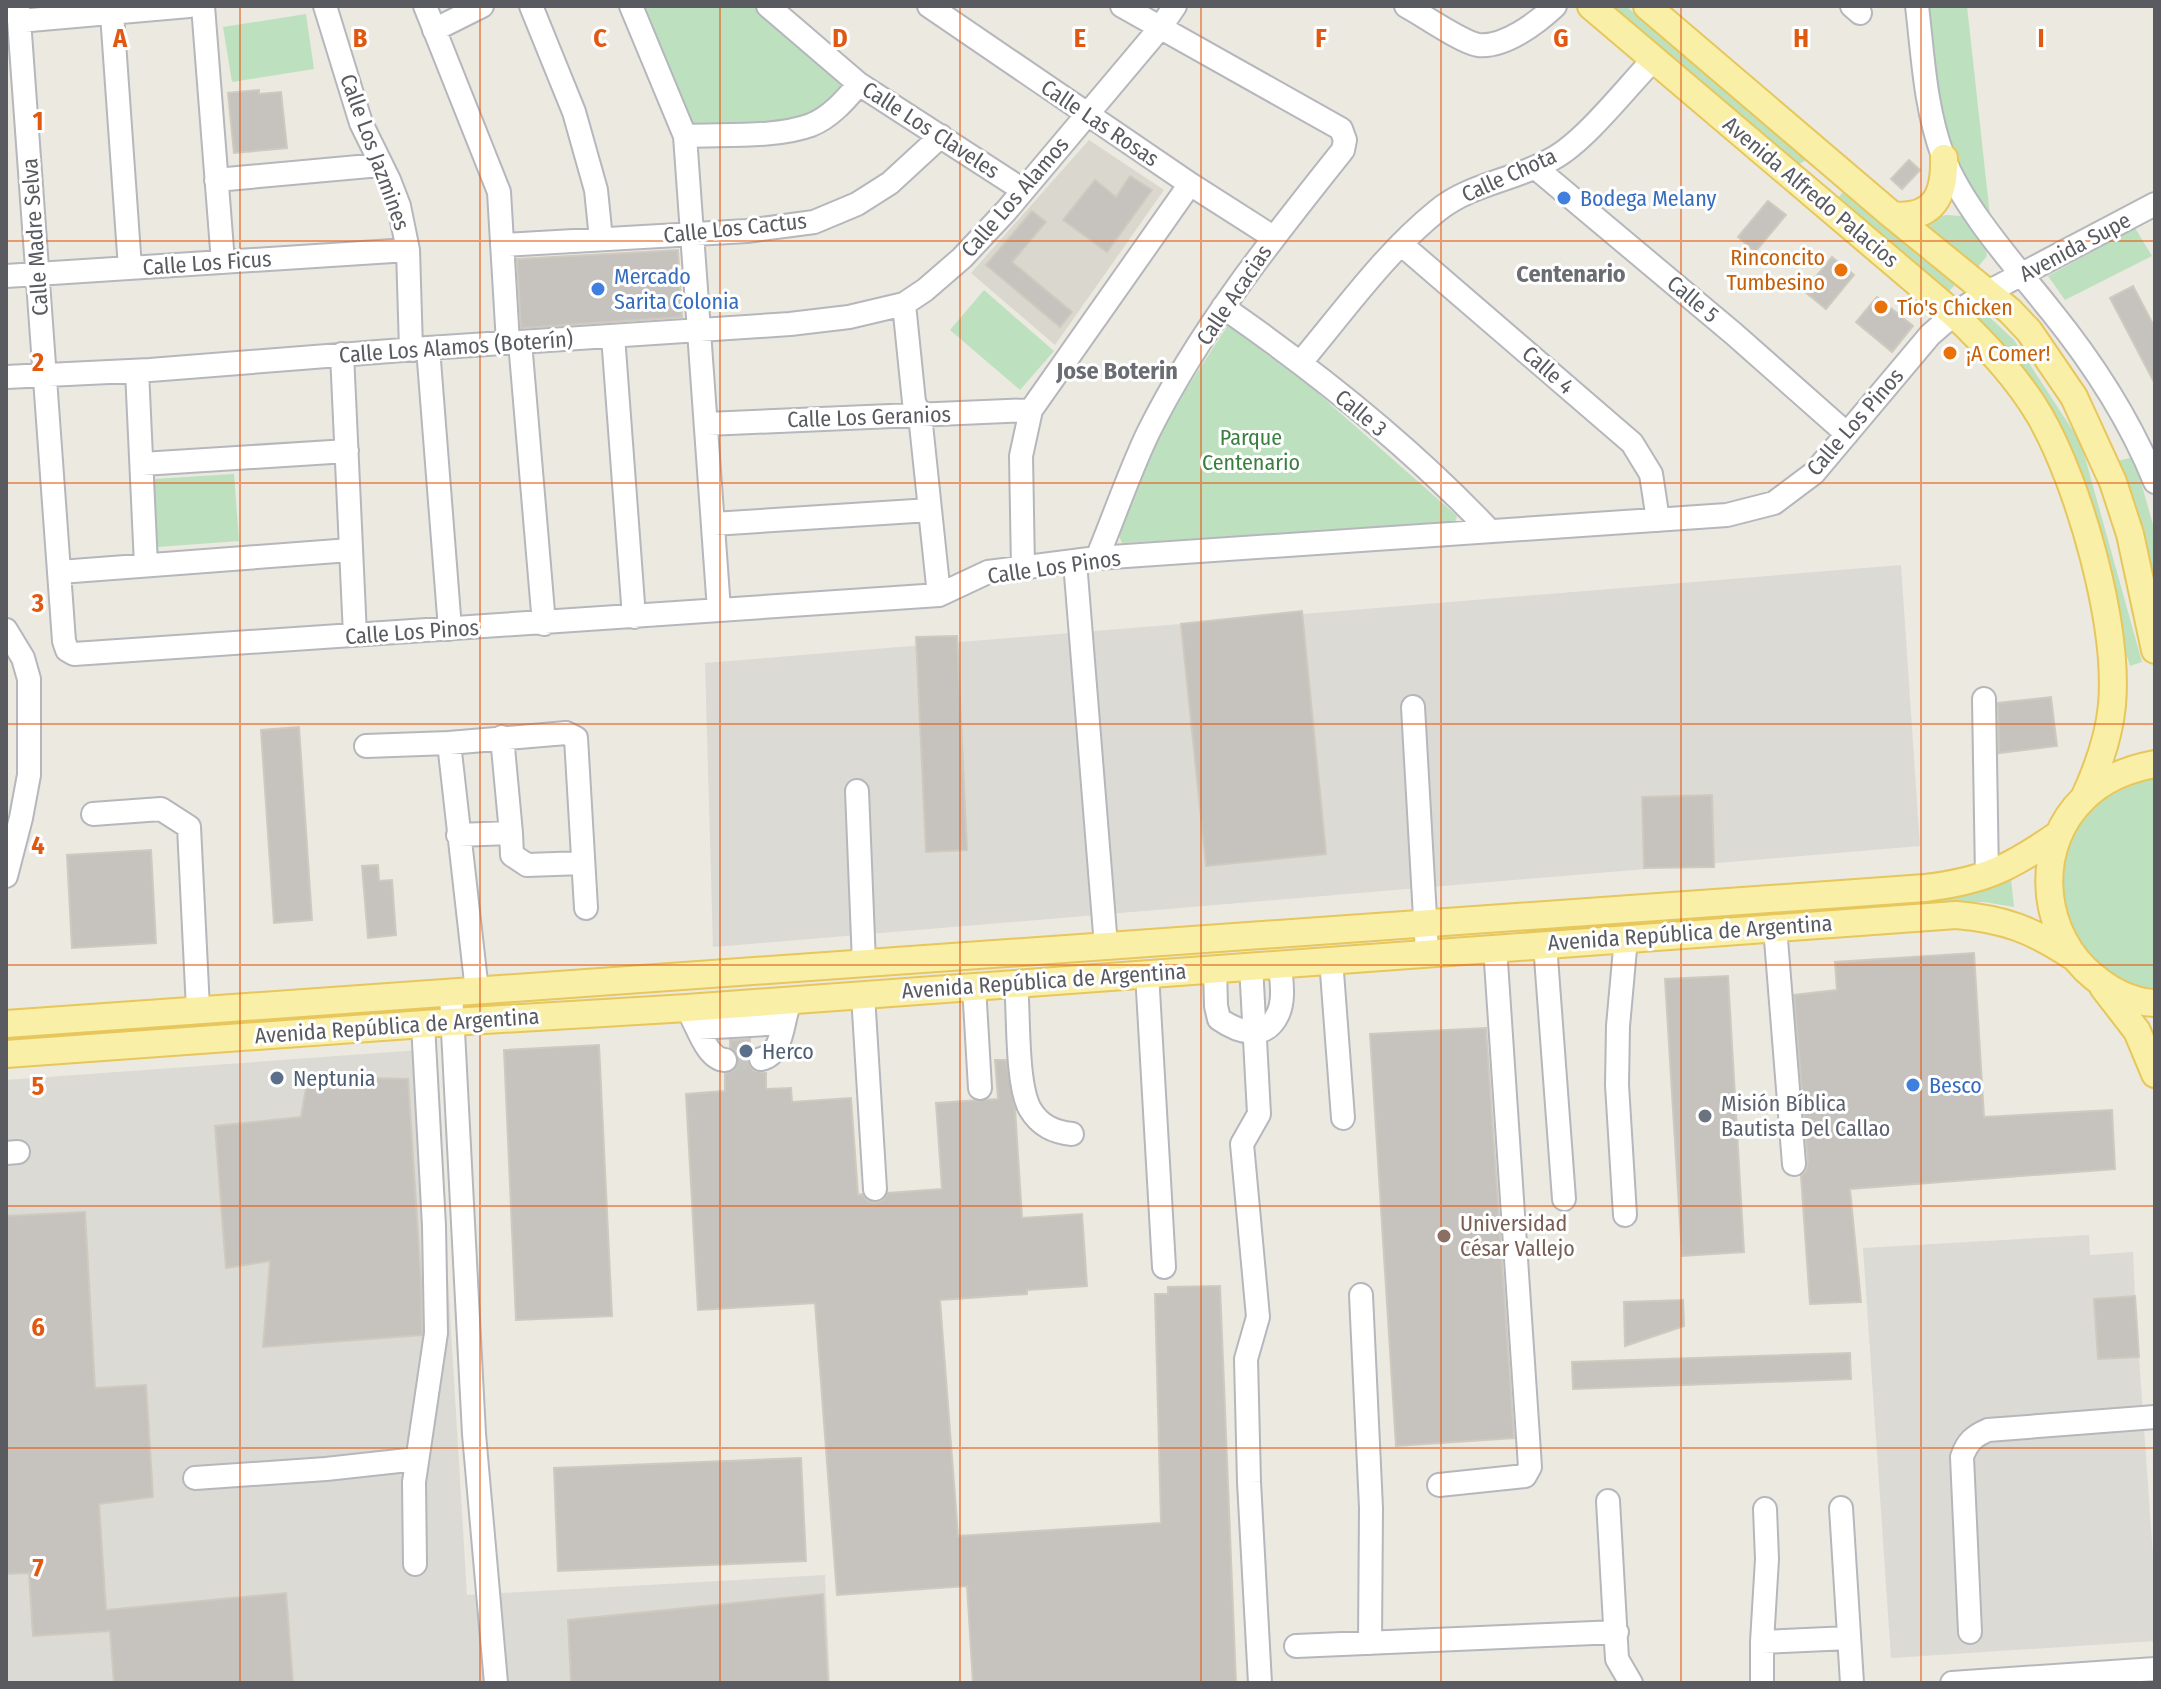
<svg xmlns="http://www.w3.org/2000/svg" width="2161" height="1689" font-family="'Fira Sans Condensed',sans-serif">
  <style>
    .industrial { fill: #dcdad4 }
    .education { fill: #dad8ce }
    .green { fill: #bde1be }
    .building { fill: #c6c2bd; stroke: #cfcabf; stroke-width: 2 }
    .lines { fill: none; stroke-linecap: round; stroke-linejoin: round }
    .minor-tunnel { stroke: #c6c6c0; stroke-width: 22; stroke-dasharray: 22 11; stroke-linecap: butt }
    .minor-casing { stroke: #b5b7bc; stroke-width: 26 }
    .major-casing { stroke: #e7c65c; stroke-width: 30 }
    .minor { stroke: #fff; stroke-width: 22 }
    .major { stroke: #f9efa6; stroke-width: 26 }
    .grid { fill: none; stroke: #e15910; stroke-width: 2; stroke-opacity: 0.55 }
    .shop-dot { fill: #3f7fe0; stroke: #fff; stroke-width: 3 }
    .food-dot { fill: #e8710a; stroke: #fff; stroke-width: 3 }
    .service-dot { fill: #5c6f8a; stroke: #fff; stroke-width: 3 }
    .worship-dot { fill: #6b7280; stroke: #fff; stroke-width: 3 }
    .education-dot { fill: #8d6e63; stroke: #fff; stroke-width: 3 }
    .labels { text-anchor: middle; dominant-baseline: central; stroke-width: 6; stroke-linejoin: round; paint-order: stroke }
    .street-label { font-size: 22px; fill: #595b60; stroke: #fff }
    .shop-label { font-size: 22px; fill: #366cbe; stroke: #fff; text-anchor: start }
    .food-label { font-size: 22px; fill: #c56008; stroke: #fff; text-anchor: start }
    .park-label { font-size: 22px; fill: #397f3f; stroke: #fff }
    .service-label { font-size: 22px; fill: #4e5e75; stroke: #fff; text-anchor: start }
    .worship-label { font-size: 22px; fill: #5b616d; stroke: #fff; text-anchor: start }
    .education-label { font-size: 22px; fill: #785e54; stroke: #fff; text-anchor: start }
    .neighbourhood-label { font-size: 24px; font-weight: bold; fill: #6a6d72; stroke: #fff }
    .grid-label { font-size: 26px; text-anchor: middle; font-weight: bold; fill: #e15910; stroke: #fff; stroke-width: 6; stroke-linejoin: round; paint-order: stroke }
  </style>
  <rect width="100%" height="100%" fill="#ebe9e0"/>
  <!-- industrial -->
  <path class="industrial" d="M1901,565L1920,846L713,947L705,663Z
    M434,1049L467,1595L825,1575L830,1683H6V1080Z
    M2089,1235L2090,1255L2133,1252L2135,1296L2094,1300L2098,1359L2139,1357L2155,1585V1641L1891,1658L1863,1248Z"/>
  <!-- education -->
  <path class="education" d="M1089,140L1164,190L1055,345L971,273Z"/>
  <!-- green -->
  <path class="green" d="M641,6H757L847,84L829,104L792,122L692,128Z
    M1601,6H1626L1806,160L1791,169Z
    M1929,6H1967L1990,216C1944,154 1933,82 1929,6Z
    M306,14L314,69L232,82L223,27Z
    M1843,192L1957,283L1943,297L1832,206Z
    M1947,215L1961,216L1985,245L1987,256L1978,267L1967,265L1927,236L1926,225L1934,217Z
    M2135,228L2152,256L2065,300L2048,276Z
    M984,290L1054,351L1020,390L950,330Z
    M1981,309L2014,340L2081,443L2142,662L2130,666L2066,455L1969,324Z
    M1228,325L1312,388L1457,516L1455,524L1122,543L1119,536L1155,437Z
    M2134,457L2155,532V613L2113,462Z
    M234,474L239,541L158,547L153,479Z
    M2146,780H2155V988C2103,986 2059,933 2061,882C2061,860 2071,837 2084,819C2099,798 2123,789 2146,780Z
    M2011,878L2014,907L1984,902L1896,903L1992,886Z"/>
  <!-- building -->
  <path class="building" d="M259,90V94L281,92L287,148L234,153L228,93Z
    M1909,160L1920,170L1902,189L1891,179Z
    M1130,176L1152,190L1107,252L1063,220L1095,180L1116,197Z
    M1768,201L1786,215L1755,252L1738,237Z
    M1032,211L1046,222L1012,262L1072,312L1060,327L986,265Z
    M678,250L682,317L521,328L517,259Z
    M1832,257L1854,275L1826,309L1804,291Z
    M2133,286L2155,328V384L2110,298Z
    M1877,297L1913,326L1892,352L1856,322Z
    M1302,611L1326,854L1206,866L1181,624Z
    M957,636L967,850L926,852L916,637Z
    M2051,697L2057,746L1999,753L1998,703Z
    M299,727L312,920L274,923L261,730Z
    M1712,795L1714,867L1644,868L1642,797Z
    M151,850L156,943L72,948L67,855Z
    M378,865L379,881L392,880L396,935L368,938L362,866Z
    M1974,953L1984,1117L2112,1110L2115,1169L1850,1189L1861,1302L1810,1304L1801,1176L1806,1171L1808,1163L1794,995L1837,990L1835,962Z
    M1728,976L1744,1252L1682,1256L1665,979Z
    M1486,1028L1514,1438L1396,1446L1370,1034Z
    M750,1039L748,1063L753,1070L766,1073V1089L791,1088L792,1102L851,1098L858,1195L862,1194L868,1201L875,1203L883,1200L888,1193L942,1189L936,1103L998,1099L995,1060H1006L1015,1108L1022,1218L1082,1214L1087,1286L1027,1290V1294L940,1300L958,1536L1161,1523L1155,1294H1168V1287L1220,1286L1236,1683H973L967,1586L837,1595L815,1303L698,1310L686,1094L725,1091V1074L734,1070L739,1063L738,1056L730,1047V1040Z
    M599,1045L612,1316L516,1320L504,1050Z
    M369,1078L408,1079L421,1281L422,1335L263,1347L270,1261L226,1268L215,1126L301,1117L306,1088L352,1089Z
    M85,1212L95,1388L146,1385L153,1497L99,1504L106,1610L286,1593L293,1683H114L110,1631L33,1636L29,1573L6,1574V1216Z
    M2135,1296L2139,1357L2098,1359L2094,1299Z
    M1683,1300L1684,1326L1625,1346L1624,1302Z
    M1850,1353L1851,1379L1573,1389L1572,1362Z
    M801,1458L806,1561L558,1571L554,1468Z
    M823,1594L828,1683H571L568,1620Z"/>
  <g class="lines">
    <!-- minor-tunnel -->
    <path class="minor-tunnel" d="M725,1060L761,1059"/>
    <defs>
      <path id="minor" d="M18,6L64,641L67,650L74,654L939,595L988,572L1097,558L1727,515L1774,503L1814,473L1930,335L1954,314L1988,292L2155,204
        M203,6L223,262
        M325,6L361,123L389,180L399,206L408,250L411,349
        M425,6L499,192L508,343
        M531,6L574,112L596,190L601,239
        M631,6L685,136L719,610
        M768,6L859,84L1023,190
        M929,6L1190,184L1273,237
        M1406,6C1423,15 1461,42 1478,45C1504,48 1537,23 1555,6
        M1852,6L1860,13
        M1917,6C1923,56 1925,108 1943,156C1963,208 2016,267 2051,311C2093,363 2130,420 2155,482
        M112,14L130,268
        M19,21L189,6
        M434,30L482,6
        M685,136C723,134 776,138 811,125C831,117 846,99 859,84
        M1536,168L1734,334L1847,434
        M216,180L380,165
        M1401,244L1632,443L1651,474L1658,520
        M502,245L747,231L814,222L857,204L890,183L941,136
        M6,276L408,250
        M904,304L914,402L920,415L939,595
        M1223,307C1318,373 1410,446 1489,530
        M613,336L634,617
        M520,342L544,624
        M428,348L450,629
        M342,354L355,635
        M1301,362C1344,311 1385,253 1437,211C1471,183 1517,180 1554,158C1586,140 1627,87 1654,59
        M137,371L146,565
        M6,377L150,370L428,348L790,324L849,317L904,304L925,290L962,258L1006,211L1160,28L1175,6
        M707,424L1031,410
        M142,464L347,451
        M713,524L930,510
        M1097,558C1114,517 1129,473 1148,433C1199,330 1272,239 1343,150L1345,140L1341,129L1122,6
        M1075,562L1106,946
        M1023,568L1021,456L1031,410L1190,184
        M60,572L350,550
        M6,630L23,658L29,679V775L21,818L6,876
        M1984,699L1987,876
        M1413,707L1427,952
        M449,743L477,991
        M366,746L449,743L566,733L576,738L586,908
        M857,791L864,963
        M93,814L161,809L189,827L198,1009
        M511,833L512,855L527,865L583,863
        M458,835L511,833L502,737
        M1775,927L1794,1164
        M1545,944L1564,1199
        M1331,959L1343,1118
        M1251,965L1259,1114L1242,1144L1258,1317L1246,1359L1249,1482L1260,1683
        M1215,968L1216,1006L1219,1019C1238,1032 1265,1042 1278,1014C1285,999 1281,979 1280,964
        M1147,973L1164,1267
        M1016,983C1019,1015 1016,1084 1030,1109C1040,1126 1054,1132 1072,1134
        M974,986L980,1088
        M451,993L474,1434L496,1683
        M863,995L875,1189
        M691,1016C699,1031 708,1059 725,1060
        M698,1028L783,1023
        M761,1059C781,1055 782,1028 787,1011
        M6,1153L18,1152
        M1625,1215L1617,1085L1618,1026L1626,938
        M1361,1295L1371,1508L1370,1643
        M195,1478L326,1469L417,1459
        M1439,1485L1525,1476L1530,1467L1495,947
        M1608,1501L1617,1659L1631,1683
        M1841,1508L1852,1683
        M1765,1509L1767,1559L1762,1642L1849,1638
        M415,1564L414,1482L436,1333L434,1226L423,1024
        M1970,1632L1962,1457C1967,1442 1974,1436 1988,1430L2155,1417
        M1762,1642V1683
        M1296,1646L1617,1632
        M1952,1683L2155,1669"/>
      <path id="major" d="M1591,6L1954,314C1986,345 2017,377 2040,416C2080,486 2119,625 2112,705C2109,737 2098,768 2084,798
        M1647,6L1892,215L2010,311L2029,331L2074,397L2113,482L2130,534L2155,650
        M1892,215C1934,220 1945,195 1944,158
        M2155,764C2128,769 2104,778 2084,798C2036,844 2039,923 2085,969C2104,987 2128,1002 2155,1003
        M2103,987L2137,1031L2155,1074
        M6,1024L1925,888C1984,881 2010,868 2059,834
        M6,1054L452,1022L687,1008L1956,915C2005,919 2032,930 2072,956"/>
    </defs>
    <!-- minor casing -->
    <use href="#minor" class="minor-casing"/>
    <!-- major casing -->
    <use href="#major" class="major-casing"/>
    <!-- minor -->
    <use href="#minor" class="minor"/>
    <!-- major -->
    <use href="#major" class="major"/>
  </g>
  <!-- grid -->
  <path class="grid" d="M240,6V1683M480,6V1683M720,6V1683M960,6V1683M1201,6V1683M1441,6V1683M1681,6V1683M1921,6V1683M6,241H2155M6,483H2155M6,724H2155M6,965H2155M6,1206H2155M6,1448H2155"/>
  <!-- markers -->
  <g class="shop-dot">
    <circle cx="1564" cy="198" r="8"/>
    <circle cx="598" cy="289" r="8"/>
    <circle cx="1913" cy="1085" r="8"/>
  </g>
  <g class="food-dot">
    <circle cx="1841" cy="270" r="8"/>
    <circle cx="1881" cy="307" r="8"/>
    <circle cx="1950" cy="353" r="8"/>
  </g>
  <g class="service-dot">
    <circle cx="746" cy="1051" r="8"/>
    <circle cx="277" cy="1078" r="8"/>
  </g>
  <circle class="worship-dot" cx="1705" cy="1116" r="8"/>
  <circle class="education-dot" cx="1444" cy="1236" r="8"/>
  <g class="labels">
    <!-- street labels -->
    <g class="street-label">
      <text transform="translate(1100 123) rotate(34)">Calle Las Rosas</text>
      <text transform="translate(931 130) rotate(33)">Calle Los Claveles</text>
      <text transform="translate(375 152) rotate(70)">Calle Los Jazmines</text>
      <text transform="translate(1509 175) rotate(-24)">Calle Chota</text>
      <text transform="translate(1811 192) rotate(40)">Avenida Alfredo Palacios</text>
      <text transform="translate(1015 197) rotate(-49)">Calle Los Alamos</text>
      <text transform="translate(735 228) rotate(-6)">Calle Los Cactus</text>
      <text transform="translate(35 237) rotate(-94)">Calle Madre Selva</text>
      <text transform="translate(2075 247) rotate(-28)">Avenida Supe</text>
      <text transform="translate(207 263) rotate(-4)">Calle Los Ficus</text>
      <text transform="translate(1234 295) rotate(-56)">Calle Acacias</text>
      <text transform="translate(1693 299) rotate(40)">Calle 5</text>
      <text transform="translate(456 347) rotate(-4)">Calle Los Alamos (Boterín)</text>
      <text transform="translate(1548 370) rotate(41)">Calle 4</text>
      <text transform="translate(1361 413) rotate(40)">Calle 3</text>
      <text transform="translate(869 417) rotate(-2)">Calle Los Geranios</text>
      <text transform="translate(1855 422) rotate(-49)">Calle Los Pinos</text>
      <text transform="translate(1054 567) rotate(-8)">Calle Los Pinos</text>
      <text transform="translate(412 632) rotate(-4)">Calle Los Pinos</text>
      <text transform="translate(1690 933) rotate(-4)">Avenida República de Argentina</text>
      <text transform="translate(1044 981) rotate(-4)">Avenida República de Argentina</text>
      <text transform="translate(397 1026) rotate(-4)">Avenida República de Argentina</text>
    </g>
    <!-- shop labels -->
    <g class="shop-label">
      <text x="1580" y="198">Bodega Melany</text>
      <text x="614" y="276">Mercado<tspan x="614" dy="25">Sarita Colonia</tspan></text>
      <text x="1929" y="1085">Besco</text>
    </g>
    <!-- food labels -->
    <g class="food-label">
      <text x="1825" y="257" text-anchor="end">Rinconcito<tspan x="1825" dy="25">Tumbesino</tspan></text>
      <text x="1897" y="307">Tío's Chicken</text>
      <text x="1966" y="353">¡A Comer!</text>
    </g>
    <!-- park labels -->
    <g class="park-label">
      <text x="1251" y="437">Parque<tspan x="1251" dy="25">Centenario</tspan></text>
    </g>
    <!-- service labels -->
    <g class="service-label">
      <text x="762" y="1051">Herco</text>
      <text x="293" y="1078">Neptunia</text>
    </g>
    <!-- worship labels -->
    <g class="worship-label">
      <text x="1721" y="1103">Misión Bíblica<tspan x="1721" dy="25">Bautista Del Callao</tspan></text>
    </g>
    <!-- education labels -->
    <g class="education-label">
      <text x="1460" y="1223">Universidad<tspan x="1460" dy="25">César Vallejo</tspan></text>
    </g>
    <!-- neighbourhood labels -->
    <g class="neighbourhood-label">
      <text x="1571" y="274">Centenario</text>
      <text x="1117" y="371">Jose Boterin</text>
    </g>
  </g>
  <g class="grid-label">
    <text x="120" y="47">A</text>
    <text x="360" y="47">B</text>
    <text x="600" y="47">C</text>
    <text x="840" y="47">D</text>
    <text x="1080" y="47">E</text>
    <text x="1321" y="47">F</text>
    <text x="1561" y="47">G</text>
    <text x="1801" y="47">H</text>
    <text x="2041" y="47">I</text>
    <text x="38" y="130">1</text>
    <text x="38" y="371">2</text>
    <text x="38" y="612">3</text>
    <text x="38" y="854">4</text>
    <text x="38" y="1095">5</text>
    <text x="38" y="1336">6</text>
    <text x="38" y="1577">7</text>
  </g>
  <!-- border -->
  <rect width="2161" height="1689" fill="none" stroke="#595b60" stroke-width="16"/>
</svg>
